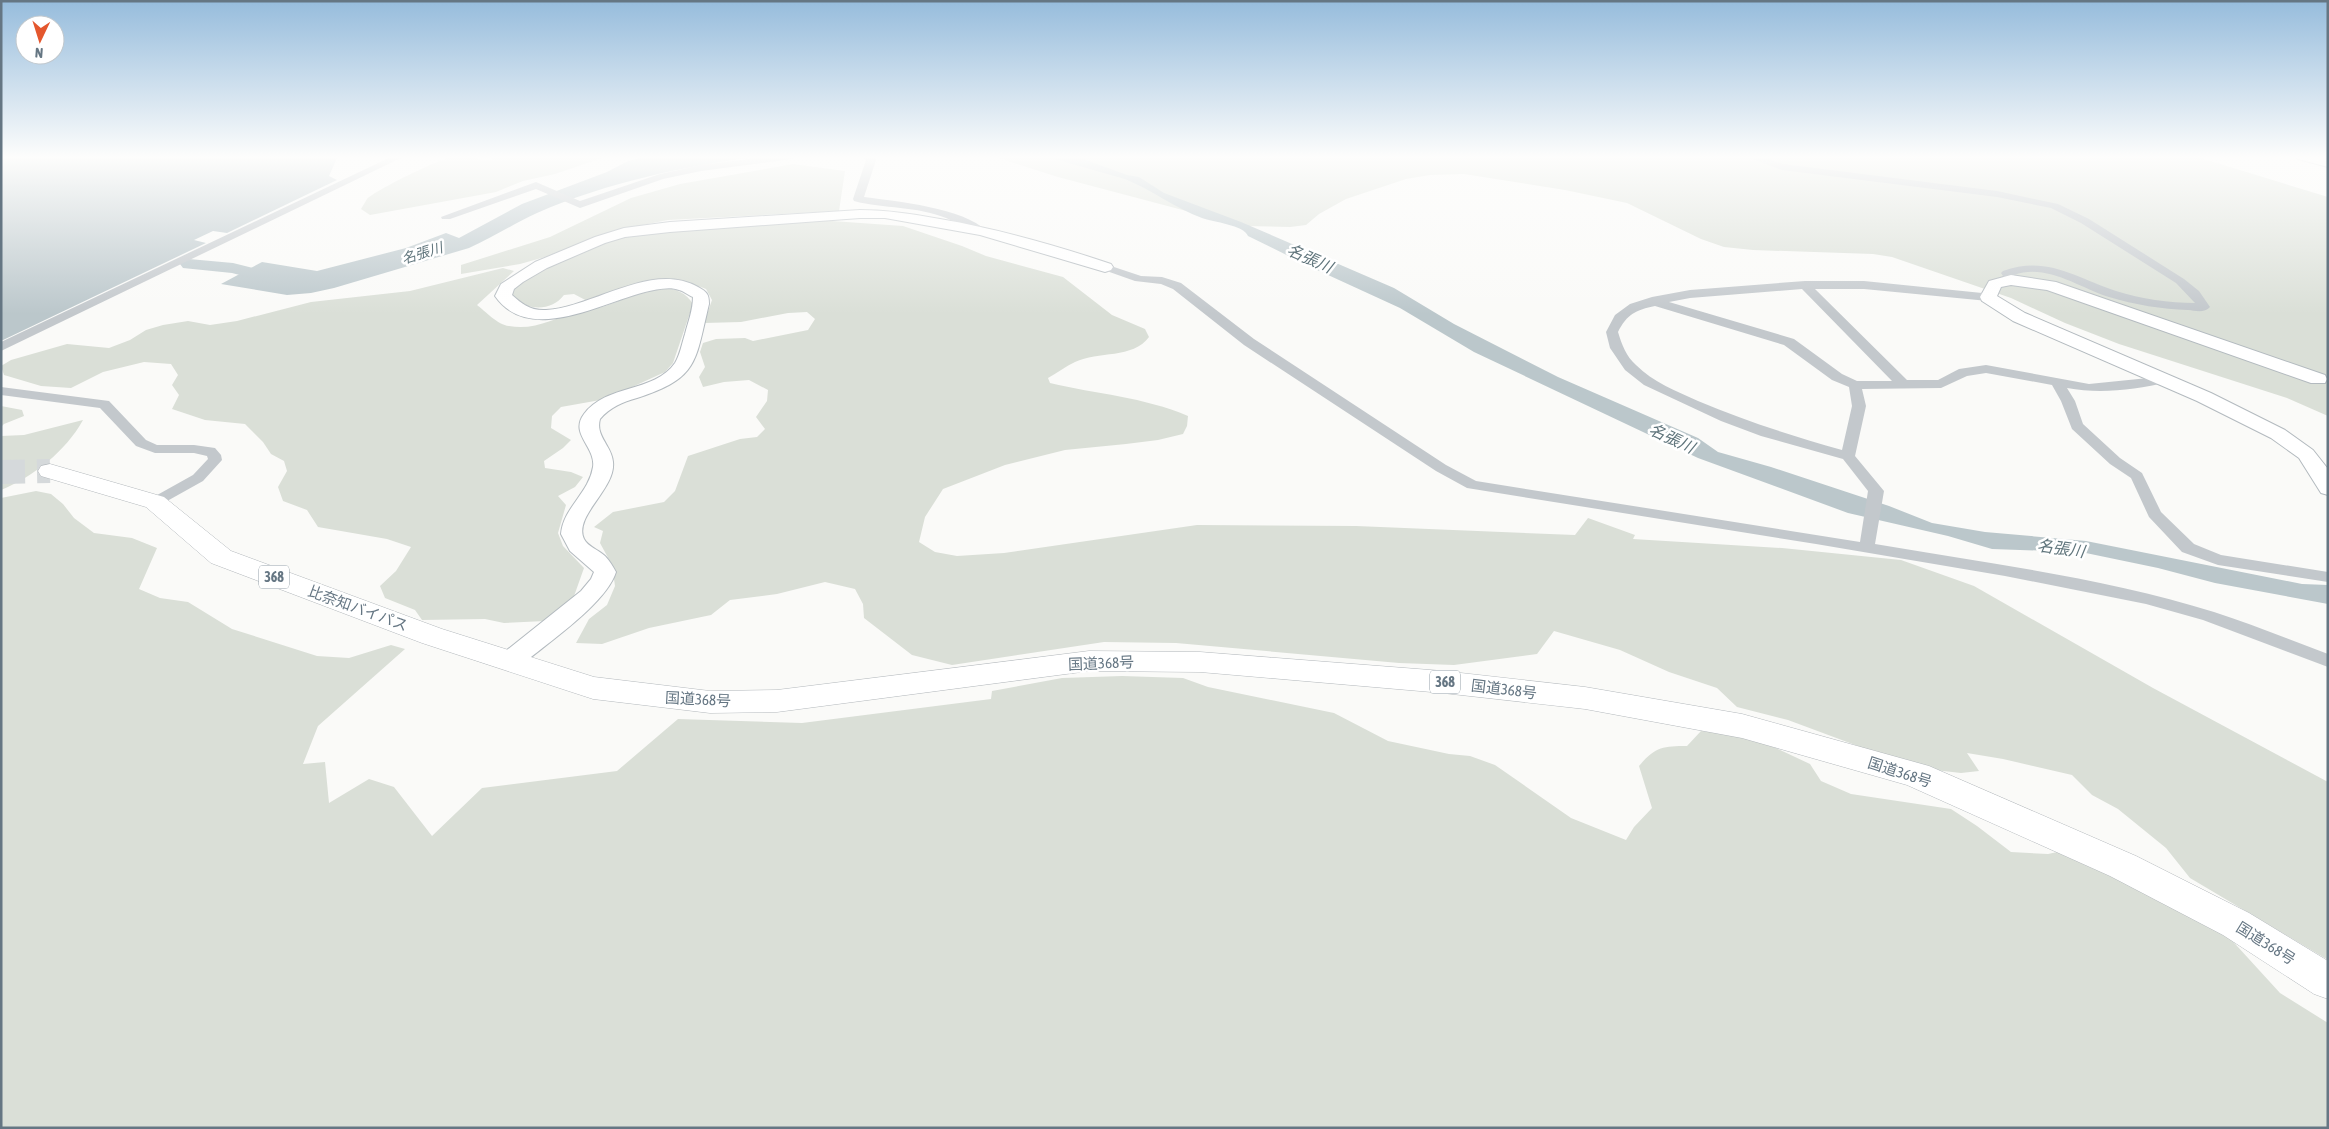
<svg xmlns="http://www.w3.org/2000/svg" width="2329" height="1129" font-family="'Asap Condensed','Noto Sans JP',sans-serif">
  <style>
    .green { fill: #dadfd7 }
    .water { fill: #bbc7cb }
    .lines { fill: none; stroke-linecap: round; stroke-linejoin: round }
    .river { fill: #bbc7cb; fill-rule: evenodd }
    .highway-tunnel { stroke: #d5d9db; stroke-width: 24; stroke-dasharray: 24 12; stroke-linecap: butt }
    .secondary-casing { stroke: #b3babf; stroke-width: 2 }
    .highway-casing { stroke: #b4b9bd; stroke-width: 1 }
    .street { fill: #c3c8cc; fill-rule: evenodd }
    .secondary { fill: #fff; fill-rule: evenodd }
    .highway { fill: #fff; fill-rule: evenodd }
    .labels { text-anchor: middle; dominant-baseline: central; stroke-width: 5; stroke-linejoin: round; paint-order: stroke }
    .far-water-label { font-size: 14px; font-style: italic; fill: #60757c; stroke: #fff }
    .shield { fill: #fff; stroke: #939fa8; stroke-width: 1 }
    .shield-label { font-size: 14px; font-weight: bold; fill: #657683 }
    .street-label { font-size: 15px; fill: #657683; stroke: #fff }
    .water-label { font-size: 16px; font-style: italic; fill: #60757c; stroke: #fff }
  </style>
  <rect width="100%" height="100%" fill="#fafaf8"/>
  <!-- green -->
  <path class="green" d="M495,156H608L555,174L523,181L496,192L370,215L361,209C363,206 365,202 367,199C376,190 439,159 452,157C466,156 477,160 491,160Z
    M992,156H2194L2328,197V416L2287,398L2119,344L2065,323L2011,298L1892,257L1873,254L1753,250L1724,247L1701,239L1627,203L1565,190L1464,174L1430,175L1406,179L1346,199L1319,214L1306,225L1290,227L1243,226L1058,177Z
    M793,164L845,171L839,211L668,220L613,231L545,257L520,264L461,274V265L550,237L631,198L680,184Z
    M818,220L903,226L962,246L986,256L1063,277L1112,315L1145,329L1149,337C1133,359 1098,351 1075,362C1066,366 1057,373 1048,378L1050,383C1096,394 1144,397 1188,416L1187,426L1183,434L1158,440L1126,444L1065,450L1005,465L943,489L925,517L919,542L935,552L957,556L1004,553L1197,525L1356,526L1575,535L1588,518L1635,535L1633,539L1782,548L1901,560L1974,586L2153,688L2328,782V960L2190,878L2166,848L2118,809L2092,795L2072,775L2003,759L1967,753L1979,771L1961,773L1917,768L1788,720L1737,707L1717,688L1669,672L1620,650L1554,631L1537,654L1454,665L1399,663L1176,643L1104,642L952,665L912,655L864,618L863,604L855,589L825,582L777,594L730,600L711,615L649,628L602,644L576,643L589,619L607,605L615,586L612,565L600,543L603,531L594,527L613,512L664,502L675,491L688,456L740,439L757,437L765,429L756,417L767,401L768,390L749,380L724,382L703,387L699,377L705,367L700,352L703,343L716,339L745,338L753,341L808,330L815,319L807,312L788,313L741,322L704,323L712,300L706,289C667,273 625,284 589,302L574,294L564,295C550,313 526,310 510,296L520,280L584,248L629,235Z
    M503,268L514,271L477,305C485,311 498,325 509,326C534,331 555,318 579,311C588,309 597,309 605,306C630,297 675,273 693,304L673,363L665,372L606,399L561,407L552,416L551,428L571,440L563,448L544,461L545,468L571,472L583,477L575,487L558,496L566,505L558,533L563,546L584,568L573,599L545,621L504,623L485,619L422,620L415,610L385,598L380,586L396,571L411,547L387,539L318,527L307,510L283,501L278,487L287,471L284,461L271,454L263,442L245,424L205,420L172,409L179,395L172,385L178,375L171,364L144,362L103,372L71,388L41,386L4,375L1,366L11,360L67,344L109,348L130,340L146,330L163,325L188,321L210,325L237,321L311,302L410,291Z
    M1,406L22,410L24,416L4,424L1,427Z
    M83,420C66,451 33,477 1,490V436L24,435Z
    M36,491L51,494L63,504L74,518L94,533L132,538L157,548L139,589L160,598L188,602L232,629L317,656L349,658L391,645L405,649L318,726L303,764L325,762L329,803L369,779L394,787L432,836L482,788L617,771L678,719L802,723L991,699L992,691L1062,678L1122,676L1183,678L1208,687L1334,713L1388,741L1449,754L1470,756L1495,765L1571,818L1626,840L1634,827L1652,808L1639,766C1655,747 1663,746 1687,746L1701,731L1733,734L1776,748L1810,764L1821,781L1851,794L1951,809L1977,826L2011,852L2048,854L2062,851L2227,935L2280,993L2328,1023V1128H1V498Z"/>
  <!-- water -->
  <path class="water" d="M1,156H334L337,158L329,176L337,180L227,233L213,231L194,240L206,243L1,341Z
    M648,156H762C685,166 608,182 537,213C513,224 492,238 469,248L334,288L311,293L287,295L221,284L262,262L317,271L406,248L446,233L459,238L522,204L607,172L628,161Z
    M1044,156H1075L1127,175L1139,177L1164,193L1241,222L1394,288L1454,324L1558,377L1698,438L1718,452L1771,467L1889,506L1932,523L1985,532L2086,541L2302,584L2328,585V604L2215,583L2158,568L2081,552L1992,549L1948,536L1848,513L1698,458L1474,352L1400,308L1315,269L1248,236C1244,225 1213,222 1202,218C1175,208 1152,190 1125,179Z"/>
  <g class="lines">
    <!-- river -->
    <path class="river" d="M189,259L233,263L284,276L287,280L284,284L278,285L232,273L183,268L180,264L183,260Z"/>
    <!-- highway-tunnel -->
    <path class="highway-tunnel" d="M1,472L50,471"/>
    <defs>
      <path id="secondary" d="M2296,156H2317L2328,159V167L2298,159Z
        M860,210C887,210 913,214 940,219C998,229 1055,245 1111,264L1113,267L1111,270L1105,272L980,235L885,218H860L670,232L625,237L605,243L547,268L523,282L514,289L512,295C522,304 531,311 546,310C595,307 651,261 698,287C707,292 709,294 709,304C695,362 699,378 637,398C623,402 610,407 600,419C595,436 612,446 613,462C616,489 573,516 584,539C588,547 599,550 605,556C610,561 613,567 616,572C606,604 546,644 520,666L511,668L502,666L499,660L502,654L581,591L591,579L594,572L570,551L561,534C563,508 589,493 593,467C596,447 569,434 584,414C606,384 654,393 675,363C680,355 682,343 685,334C688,322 693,310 693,297C688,295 684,291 679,290C669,286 655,290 645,292C601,303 529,345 495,296L501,284L535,262L595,237L624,228L670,222Z
        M2011,275L2056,282L2325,375L2327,379L2325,383H2311L2047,290L2011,285L2001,287L1997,296L2025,313L2211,393L2285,430L2313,450L2328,469V495L2321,493L2299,458L2271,438L2197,401L2013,321L1982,301L1980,297L1989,281Z"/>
      <path id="highway" d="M50,464L164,497L231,551L442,629L594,677L710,691L777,690L1089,651L1200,652L1443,671L1585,687L1742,714L1929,766L2136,856L2249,913L2328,961V999L2314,994L2223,935L2110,876L1907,785L1742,738L1585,709L1443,693L1200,672L1089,671L777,712L710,713L593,699L422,643L211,563L146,507L41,476L38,471L41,466Z"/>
    </defs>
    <!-- secondary casing -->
    <use href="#secondary" class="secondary-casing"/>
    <!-- highway casing -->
    <use href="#highway" class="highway-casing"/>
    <!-- street -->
    <path class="street" d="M393,156H405L1,351V342Z
      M771,156H797L792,159L701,171L663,179L580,208L536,189L450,219H442L441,217L536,182L580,201L660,174L701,165Z
      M863,156H873L876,160L864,197C895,201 965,208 986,231L985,233C973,236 957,222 946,218C917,206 884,209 854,201L853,199L866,160Z
      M1744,156H1758L1783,164L1997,191L2058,204L2089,219L2184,279L2199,291L2210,307C2205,313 2196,311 2188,310C2162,309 2135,305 2109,297C2078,287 2046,263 2014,275L2017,280L2015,282H2007L2001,273L2003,271C2047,255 2076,278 2116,291C2141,299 2169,303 2195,303L2176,283L2081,223L2051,208L1997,197L1782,170Z
      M1105,264L1141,276L1162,277L1181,283L1254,339L1446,465L1476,481L1860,542L1868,491L1843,459L1761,436L1721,421L1644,385L1625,370L1610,348L1606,332L1615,315L1630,304L1652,297L1690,290L1805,281H1864L1992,294L1994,297L1988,301L1864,289H1815L1907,380H1938L1959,369L1986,365L2089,384L2168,376L2170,379L2168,382C2134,390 2100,394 2067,388L2075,401L2083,424L2120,458L2142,473L2161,512L2194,544L2221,555L2328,572V582L2218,565L2182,552L2149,517L2131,478L2110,464L2072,429L2061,401L2052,385L1986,373L1967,376L1941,388L1862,389L1866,406L1855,456L1884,491L1875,544C1987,563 2106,578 2214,612C2252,624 2290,640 2328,654V667L2203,620L2146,604L2005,576L1816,544L1467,488L1436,471L1244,345L1173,289L1161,284L1135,281L1101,269L1099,267ZM1802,289L1892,381H1857L1842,374L1794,339L1669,302L1690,298ZM1655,306L1784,345L1832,380L1849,387L1852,406L1842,450C1793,436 1745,421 1698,401C1676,391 1653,382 1636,365C1626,356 1622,345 1618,332C1627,314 1636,310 1655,306Z
      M1,387L109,401L146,440L157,445H194L215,448L221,455L222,460L203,481L160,505H150L147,502L150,499L193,475L208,459L207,456L194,453H155L136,446L100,408L1,395Z"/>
    <!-- secondary -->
    <use href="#secondary" class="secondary"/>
    <!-- highway -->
    <use href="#highway" class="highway"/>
  </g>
  <!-- sky -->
  <linearGradient id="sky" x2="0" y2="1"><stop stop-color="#96bcdc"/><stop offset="0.5" stop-color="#fdfdfc"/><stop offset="1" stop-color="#fdfdfc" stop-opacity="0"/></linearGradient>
  <rect width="2329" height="314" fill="url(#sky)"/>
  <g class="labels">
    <!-- far-water labels -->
    <g class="far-water-label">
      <text transform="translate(422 253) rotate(-17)">名張川</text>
    </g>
    <!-- shield labels -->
    <g class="shield">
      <rect x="259" y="565.5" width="30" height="23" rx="4"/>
      <rect x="1430" y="670.5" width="30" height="23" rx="4"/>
    </g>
    <g class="shield-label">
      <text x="274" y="577">368</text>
      <text x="1445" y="682">368</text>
    </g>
    <!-- street labels -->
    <g class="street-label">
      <text transform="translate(358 608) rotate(20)">比奈知バイパス</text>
      <text transform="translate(1101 663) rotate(-2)">国道368号</text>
      <text transform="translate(1504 689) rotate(7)">国道368号</text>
      <text transform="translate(698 699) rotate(3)">国道368号</text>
      <text transform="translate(1900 772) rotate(18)">国道368号</text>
      <text transform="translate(2266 943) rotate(32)">国道368号</text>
    </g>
    <!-- water labels -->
    <g class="water-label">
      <text transform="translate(1310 258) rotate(24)">名張川</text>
      <text transform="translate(1672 438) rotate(25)">名張川</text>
      <text transform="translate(2061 548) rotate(8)">名張川</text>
    </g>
  </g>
  <!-- border -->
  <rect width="2329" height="1129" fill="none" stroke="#657683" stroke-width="5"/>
  <!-- north arrow -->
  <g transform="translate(40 40) rotate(184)"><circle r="24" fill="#ffffff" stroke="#c1c8cd"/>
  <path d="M0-4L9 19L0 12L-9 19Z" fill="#e4572e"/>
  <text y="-8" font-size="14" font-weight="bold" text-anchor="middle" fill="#657683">N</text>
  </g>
</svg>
